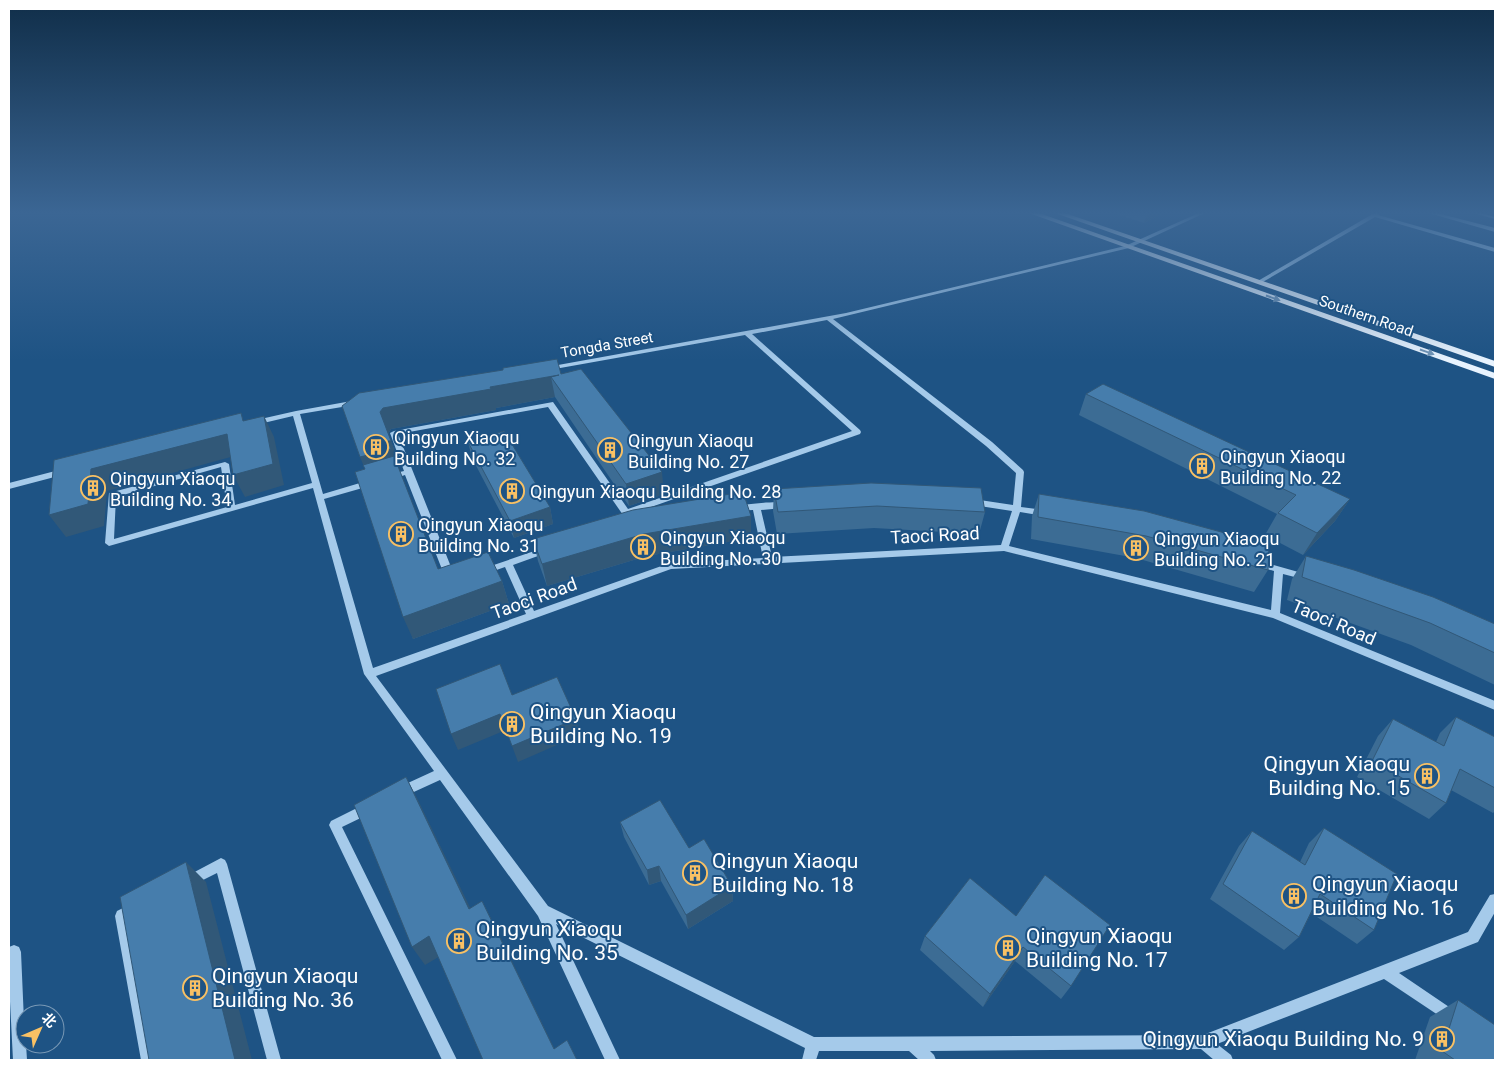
<svg xmlns="http://www.w3.org/2000/svg" width="1504" height="1069" font-family="Roboto,'Noto Sans SC',sans-serif">
  <style>
    .lines { fill: none; stroke-linecap: round; stroke-linejoin: round }
    .minor { fill: #a5caea; fill-rule: evenodd }
    .major { fill: #e8f3fe; fill-rule: evenodd }
    .wall { fill: #3c6c94 }
    .shaded-wall { fill: #315878 }
    .building { fill: #467dac; stroke: #315878 }
    .oneway { fill: #6f93b5 }
    .labels { text-anchor: middle; dominant-baseline: central; stroke-width: 4; stroke-linejoin: round; paint-order: stroke }
    .far-street-label { font-size: 15px; fill: #fff; stroke: #1e5384 }
    .poi-label { font-size: 18px; fill: #fff; stroke: #1e5384; text-anchor: start }
    .street-label { font-size: 18px; fill: #fff; stroke: #1e5384 }
    .near-poi-label { font-size: 21px; fill: #fff; stroke: #1e5384; text-anchor: start }
  </style>
  <rect width="100%" height="100%" fill="#1e5384"/>
  <g class="lines">
    <!-- minor -->
    <path class="minor" d="M1201,212H1207L1129,248L833,319L992,442L1023,470L1024,472L1021,507L1044,510L1048,513L1044,516L1020,512L1009,546L1271,610L1274,571L1253,565L1251,563L1253,561L1256,560L1309,575L1311,577L1309,579L1306,580L1283,574L1280,613L1495,701V710L1273,618L1004,551L671,569L376,676L548,906L814,1037L1203,1035L1468,932L1490,895L1495,894V912L1478,942L1399,973L1455,1011L1457,1016L1455,1021L1450,1023L1384,979L1217,1044L1231,1055L1233,1060H1214L1201,1049L930,1051L934,1055L936,1060H919L909,1051H819L816,1060H802L805,1048L556,924L620,1060H605L538,916L440,780L405,796L401,797L397,796L395,792L397,788L434,771L364,674L313,488L109,546L105,543L109,493L225,462L229,464L235,505L312,483L293,416L255,425L251,423L252,421L296,411L357,400L361,402L360,404L300,414L323,494L370,480L374,483L373,485L324,499L373,668L526,614L505,567L485,574L482,573L480,571L482,569L546,547L549,548L550,550L549,552L513,565L534,611L670,563L763,558L753,510L733,511L732,509C737,504 777,501 786,503L787,505L786,507L783,508L761,510L772,557L1001,545L1012,511L973,505L969,502L973,499L1013,505L1016,473L986,446L827,320L752,334L860,430L861,432L860,434L631,514L633,517L629,520L626,519L623,515L548,407L398,434L455,577L453,579H447L445,577L405,475L390,480L386,477L387,475L404,471L390,433L394,431L553,402L628,509L852,431L745,335L549,370L546,368L547,367L846,313L1125,246ZM221,467L227,507L114,539L116,497Z
      M1376,212H1381L1378,215L1495,248V252L1375,217L1261,283L1256,282Z
      M1425,212H1433L1495,228V232Z
      M1469,212H1477L1495,217V219Z
      M63,469L67,472L66,474L9,489V483Z
      M367,803L371,805L373,809L371,813L342,827L457,1060H442L329,825L331,821Z
      M221,858L225,860L227,864L281,1060H267L217,873L191,886L187,884L185,880L187,876Z
      M133,903L138,905L140,910L138,915L129,919L155,1060H141L115,916L117,911Z
      M14,945L19,947L21,952L25,1044H26L27,1060H13L9,982V947Z"/>
    <!-- major -->
    <path class="major" d="M1026,212H1036L1495,373V379Z
      M1052,212H1062L1495,361V367Z"/>
  </g>
  <!-- wall -->
  <path class="wall" d="M1111,212H1166L1144,223Z
    M503,370L561,374L664,494L629,506L555,397L496,408V410L391,429L388,434L399,462L396,463L438,569L502,581L509,604L413,639L364,465L342,406Z
    M1086,394L1350,499L1335,521L1303,555L1265,535L1277,514L1079,415Z
    M468,442L550,507L553,524L514,538L472,458Z
    M774,489L985,512L979,534L874,528L777,534L773,511Z
    M1039,494L1268,570L1254,592L1136,558L1031,539L1032,516Z
    M751,516V538L647,556L547,586L538,561L533,539Z
    M1306,556L1495,624V685L1411,645L1287,600L1292,579Z
    M1456,717L1495,737V811L1493,813L1451,790L1446,803L1429,819L1357,777L1378,736L1393,719L1436,742L1440,733Z
    M620,822L689,848L732,886L733,901L688,929L661,881L649,885L624,837Z
    M1324,828L1374,930L1357,944L1311,913L1299,937L1284,950L1210,899L1239,846L1252,831L1300,862L1309,843Z
    M970,878L1071,986L1061,999L1015,961L983,1007L920,950L925,936Z
    M1458,1000L1495,1060H1415L1430,1017Z"/>
  <!-- shaded-wall -->
  <path class="shaded-wall" d="M1148,212H1166L1144,223Z
    M559,375L551,377L555,397L496,408V410L391,429L388,434L380,412L383,408L490,387Z
    M264,416L274,437L284,485L245,497L233,475Z
    M227,434L238,455L107,491L104,526L66,537L49,515L91,469Z
    M388,441H391L399,462L396,463L369,479L360,457Z
    M662,472L664,494L629,506L626,484Z
    M1350,499L1335,521L1303,555L1317,533Z
    M550,507L553,524L514,538L510,521Z
    M751,516V538L647,556L547,586L542,564L644,534Z
    M502,581L509,604L413,639L403,617Z
    M500,714L506,730L458,750L451,734Z
    M576,719L580,735L518,762L512,746Z
    M406,777L417,798L480,928L469,909Z
    M186,862L206,882L252,1060H235Z
    M659,866L661,881L649,885L647,870Z
    M732,886L733,901L688,929L686,915Z
    M482,901L492,920L560,1060L554,1049Z
    M429,936L442,955L425,965L412,947Z
    M1023,947L1015,961L983,1007L990,994Z"/>
  <!-- building -->
  <path class="building" d="M557,359L561,374L581,369L662,472L626,484L551,377L559,375L490,387L491,389L383,408L380,412L391,441H388L391,449L360,457L342,406L359,393L503,370V368Z
    M1103,384L1350,499L1317,533L1278,513L1296,495L1086,394Z
    M241,413L243,421L264,416L273,464L233,475L227,434L91,469L88,504L49,515L54,460Z
    M504,431L550,507L510,521L468,442Z
    M394,456L438,569L488,552L502,581L403,617L355,472L365,469L363,465Z
    M871,483L981,488L985,512L877,506L778,512L774,489Z
    M743,492L751,516L644,534L542,564L533,539L633,510Z
    M1039,494L1144,511L1269,545L1268,570L1146,536L1038,517Z
    M1306,556L1354,570L1433,597L1495,624V653L1430,623L1302,577Z
    M500,664L512,695L557,677L576,719L512,746L500,714L451,734L436,689Z
    M1456,717L1495,737V788L1460,769L1446,803L1372,761L1393,719L1444,746Z
    M406,777L469,909L482,901L554,1049L567,1040L577,1060H483L429,936L412,947L354,805Z
    M660,800L689,848L704,839L732,886L686,915L659,866L647,870L620,822Z
    M1324,828L1397,874L1374,930L1320,894L1299,937L1223,884L1252,831L1305,865Z
    M186,862L235,1060H149L120,897Z
    M1045,875L1110,925L1071,986L1023,947L990,994L925,936L970,878L1016,916Z
    M1458,1000L1495,1025V1060H1455L1442,1051Z"/>
  <!-- one-way arrows -->
  <defs><path id="oneway-solid" d="M-6-.8H1V-3.2L6.5 0L1 3.2V.8H-6Z" transform="scale(1.25)"/></defs>
  <g class="oneway">
    <use href="#oneway-solid" transform="translate(1273 298) rotate(19)"/>
    <use href="#oneway-solid" transform="translate(1427 352) rotate(19)"/>
  </g>
  <!-- sky -->
  <linearGradient id="sky" x2="0" y2="1"><stop stop-color="#102e49"/><stop offset="0.59" stop-color="#3b6694"/><stop offset="1" stop-color="#3b6694" stop-opacity="0"/></linearGradient>
  <rect width="1504" height="361" fill="url(#sky)"/>
  <!-- icons -->
  <defs>
    <symbol id="building-ring" viewBox="-11 -11 22 22"><circle r="9.5" fill="#1e5384" stroke="#f9c164" stroke-width="1.5"/><path d="M-4-6H4V6H1V3H-1V6H-4ZM-2.5-4.3h1.7v1.8h-1.7ZM.8-4.3h1.7v1.8H.8ZM-2.5-1h1.7V.8h-1.7ZM.8-1h1.7V.8H.8Z" fill="#f9c164"/></symbol>
  </defs>
  <g fill-rule="evenodd">
    <use href="#building-ring" x="362" y="433" width="28" height="28"/>
    <use href="#building-ring" x="596" y="436" width="28" height="28"/>
    <use href="#building-ring" x="1188" y="452" width="28" height="28"/>
    <use href="#building-ring" x="79" y="474" width="28" height="28"/>
    <use href="#building-ring" x="498" y="477" width="28" height="28"/>
    <use href="#building-ring" x="387" y="520" width="28" height="28"/>
    <use href="#building-ring" x="629" y="533" width="28" height="28"/>
    <use href="#building-ring" x="1122" y="534" width="28" height="28"/>
    <use href="#building-ring" x="498" y="710" width="28" height="28"/>
    <use href="#building-ring" x="1413" y="762" width="28" height="28"/>
    <use href="#building-ring" x="681" y="859" width="28" height="28"/>
    <use href="#building-ring" x="1280" y="882" width="28" height="28"/>
    <use href="#building-ring" x="445" y="927" width="28" height="28"/>
    <use href="#building-ring" x="994" y="934" width="28" height="28"/>
    <use href="#building-ring" x="181" y="974" width="28" height="28"/>
    <use href="#building-ring" x="1428" y="1025" width="28" height="28"/>
  </g>
  <g class="labels">
    <!-- far-street labels -->
    <g class="far-street-label">
      <text transform="translate(1366 316) rotate(19)">Southern Road</text>
      <text transform="translate(607 345) rotate(-10)">Tongda Street</text>
    </g>
    <!-- poi labels -->
    <g class="poi-label">
      <text x="394" y="437">Qingyun Xiaoqu<tspan x="394" dy="21">Building No. 32</tspan></text>
      <text x="628" y="440">Qingyun Xiaoqu<tspan x="628" dy="21">Building No. 27</tspan></text>
      <text x="1220" y="456">Qingyun Xiaoqu<tspan x="1220" dy="21">Building No. 22</tspan></text>
      <text x="110" y="478">Qingyun Xiaoqu<tspan x="110" dy="21">Building No. 34</tspan></text>
      <text x="530" y="491">Qingyun Xiaoqu Building No. 28</text>
      <text x="418" y="524">Qingyun Xiaoqu<tspan x="418" dy="21">Building No. 31</tspan></text>
      <text x="660" y="537">Qingyun Xiaoqu<tspan x="660" dy="21">Building No. 30</tspan></text>
      <text x="1154" y="538">Qingyun Xiaoqu<tspan x="1154" dy="21">Building No. 21</tspan></text>
    </g>
    <!-- street labels -->
    <g class="street-label">
      <text transform="translate(935 535) rotate(-3)">Taoci Road</text>
      <text transform="translate(534 598) rotate(-20)">Taoci Road</text>
      <text transform="translate(1334 622) rotate(23)">Taoci Road</text>
    </g>
    <!-- near-poi labels -->
    <g class="near-poi-label">
      <text x="530" y="712">Qingyun Xiaoqu<tspan x="530" dy="24">Building No. 19</tspan></text>
      <text x="1410" y="764" text-anchor="end">Qingyun Xiaoqu<tspan x="1410" dy="24">Building No. 15</tspan></text>
      <text x="712" y="861">Qingyun Xiaoqu<tspan x="712" dy="24">Building No. 18</tspan></text>
      <text x="1312" y="884">Qingyun Xiaoqu<tspan x="1312" dy="24">Building No. 16</tspan></text>
      <text x="476" y="929">Qingyun Xiaoqu<tspan x="476" dy="24">Building No. 35</tspan></text>
      <text x="1026" y="936">Qingyun Xiaoqu<tspan x="1026" dy="24">Building No. 17</tspan></text>
      <text x="212" y="976">Qingyun Xiaoqu<tspan x="212" dy="24">Building No. 36</tspan></text>
      <text x="1424" y="1039" text-anchor="end">Qingyun Xiaoqu Building No. 9</text>
    </g>
  </g>
  <!-- border -->
  <rect width="1504" height="1069" fill="none" stroke="#ffffff" stroke-width="20"/>
  <!-- north arrow -->
  <g transform="translate(40 1029) rotate(45)"><circle r="24" fill="#1e5384" stroke="#7898b5"/>
  <path d="M0-4L9 19L0 12L-9 19Z" fill="#f9c164"/>
  <text y="-8" font-size="14" font-weight="bold" text-anchor="middle" fill="#ffffff">北</text>
  </g>
</svg>
